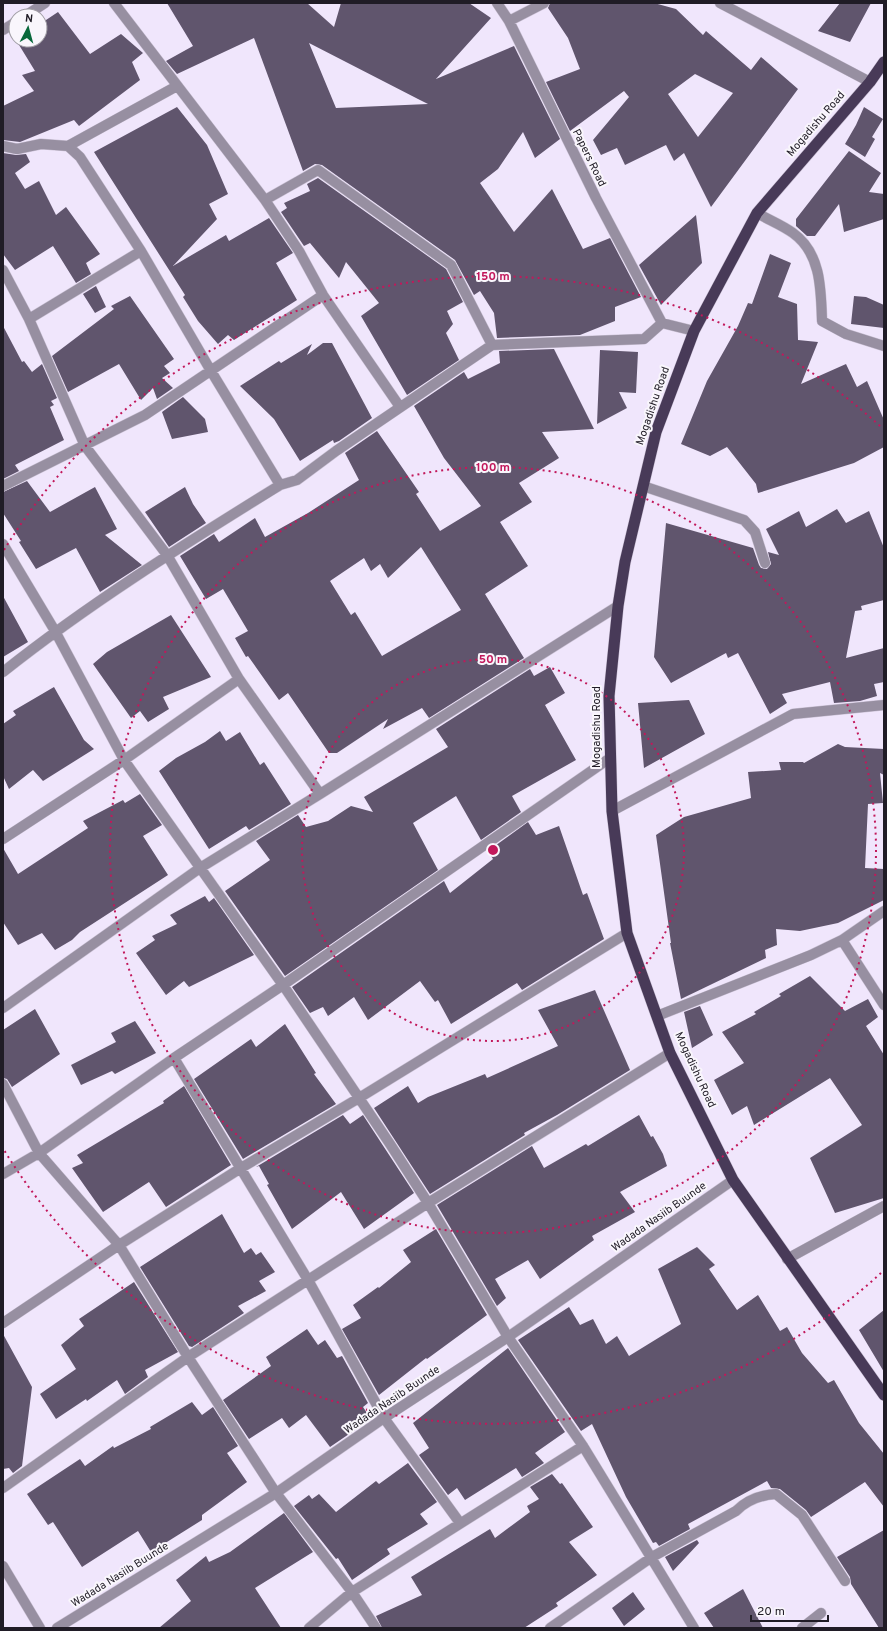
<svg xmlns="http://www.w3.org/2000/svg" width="887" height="1631" font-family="Overpass,sans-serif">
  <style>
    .building { fill: #60556d; fill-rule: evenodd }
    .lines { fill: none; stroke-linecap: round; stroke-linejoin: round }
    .minor-casing { stroke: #cbc2d5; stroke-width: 11 }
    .tertiary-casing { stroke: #cbc2d5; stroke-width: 11 }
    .trunk-casing { stroke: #cbc2d5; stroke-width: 12 }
    .minor { stroke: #978fa1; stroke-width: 10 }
    .tertiary { stroke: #978fa1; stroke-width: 10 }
    .trunk { stroke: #483a58; stroke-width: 11 }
    .ring { fill: none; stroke: #c2185b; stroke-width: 2; stroke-dasharray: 2 4 }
    .labels { text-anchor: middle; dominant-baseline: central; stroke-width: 4; stroke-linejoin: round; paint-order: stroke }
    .street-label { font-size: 11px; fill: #201c26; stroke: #f9f6fc }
    .centre { fill: #c2185b; stroke: #f9f6fc; stroke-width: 2 }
    .ring-label { font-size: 12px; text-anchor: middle; font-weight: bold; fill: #c2185b; stroke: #f9f6fc; stroke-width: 4; stroke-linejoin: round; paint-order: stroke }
  </style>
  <rect width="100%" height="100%" fill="#f0e6fc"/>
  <!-- building -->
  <path class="building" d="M167,3H307L334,27L341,3H469L491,18L436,79L514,46L560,139L535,158L523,132L498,169L480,183L514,232L552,189L583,249L610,238L641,297L615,307V321L580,335L497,338L494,313L480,291L474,295L455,260L322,165L315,164L303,171L254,38L177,74L166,61L193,46ZM309,43L418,99L428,104L336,108Z
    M550,3H654L676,9L703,35L706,31L751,70L761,57L798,89L711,207L684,153L674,161L666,145L625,165L617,148L601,155L593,140L629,97L624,91L570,131L546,82L580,69L568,38L548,8ZM695,74L733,93L698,137L668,94Z
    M840,3H871L850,42L818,31Z
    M58,12L90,54L121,34L143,53L132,62L140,80L79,126L74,120L20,142L3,140V106L34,91L22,75L35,71L16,40H40V24Z
    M177,107L207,145L228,194L209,204L217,219L173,266L226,235L229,241L269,218L293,253L276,263L297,300L234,340L228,335L218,344L198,321L183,297L185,295L94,152Z
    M864,107L883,119L872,137L875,139L865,157L845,144L856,125Z
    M849,151L881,173L869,192L884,194V219L844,232L839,204L815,236H807L796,226V219Z
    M3,153L16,155L26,154L30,162L15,173L25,189L39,181L56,215L66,207L100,254L86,263L91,274L76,283L53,246L15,270L3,254Z
    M318,178L446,269L463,302L447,311L453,324L446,333L459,360L407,395L361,316L379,303L346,262L339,278L310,243L304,246L281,212L287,208L284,203L310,191L307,184Z
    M696,215L702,263L661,305L639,265Z
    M770,254L791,263L778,297L797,304L798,340L818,342L801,384L846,364L857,387L867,381L884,420V447L854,463L758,493L756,484L727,447L710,456L681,444L707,381L738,326L748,303L752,304Z
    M96,286L106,307L95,313L83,294Z
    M130,296L174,359L164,366L170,373L162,378L173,388L157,399L153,388L141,400L119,364L68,392L52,356L114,309L111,306Z
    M854,296L866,297L884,305V328L851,324Z
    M3,326L22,362L24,361L32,372L42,364L57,398L51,401L54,405L50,407L64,440L15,465L19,471L3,479Z
    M323,343H332L372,418L339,441L334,443L333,440L300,461L274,419L240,386L279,361L281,363L312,344L307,355Z
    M554,349L594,429L542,432L559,458L519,483L532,502L500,522L528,566L485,594L524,658L429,718L422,708L383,729L388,719L337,753H329L288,693L279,700L248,656L246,657L235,638L248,631L223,589L206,599L180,556L214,534L219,542L255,518L265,537L308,513L359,480L345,453L377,431L419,492L416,494L440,531L481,506L444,458L414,406L464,372L468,379L500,363L499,351ZM421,547L461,610L382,656L355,612L351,615L330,581L364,558L371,571L380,564L388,578Z
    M600,350L638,352L636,393L619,392L627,408L597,424Z
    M183,397L205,419L208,432L172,439L162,412Z
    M27,481L50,512L95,487L117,529L105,535L142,565L100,592L76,548L36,569L19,542L21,541L3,513V492Z
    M185,487L193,504L206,523L169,547L145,512Z
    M837,509L846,523L869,511L884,548V600L861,606L862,610L855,611L846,658L884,648V682L874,684L877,696L860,701L834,703L830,682L782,694L787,703L770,714L738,653L728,658L726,653L671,683L654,657L666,523L753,548L759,565L761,568L767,569L771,564L768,552L779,555L766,529L799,511L806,527Z
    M3,596L28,642L3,657Z
    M171,615L211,677L163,697L169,709L148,722L140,711L131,718L93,664L107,652Z
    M550,667L565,693L545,705L576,760L512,796L521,812L481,840L456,796L413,823L438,870L285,976L225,891L270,860L256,841L298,815L306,827L328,821L351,806L373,812L364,797L448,747L436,729L530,669L534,676Z
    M54,687L84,740L94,749L43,781L33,770L9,789L3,776V724L16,715L13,711Z
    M689,700L705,734L644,768L638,703Z
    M220,731L226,741L240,732L260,765L264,762L291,804L249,830L246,826L209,849L159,771L176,758L205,742Z
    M838,744L845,747L884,749V775L880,773L883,803L868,804L865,868L884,869V900L838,923L800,931L776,929L777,945L765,950L766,958L681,999L670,943H671L656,835L684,817L751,798L748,772L781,770L779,762H803L804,763Z
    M140,794L162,825L143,836L168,875L80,932L72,940L55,950L42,933L18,945L3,922V848L18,874L88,828L83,821L123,800L125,803Z
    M528,822L536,835L559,826L583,895L587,893L604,939L522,990L517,983L451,1024L438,1000L435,1002L420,981L368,1020L354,997L328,1016L323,1007L310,1013L292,987L444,881L450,893L493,859L488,851Z
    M205,896L209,902L214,898L254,955L189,987L184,981L166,995L136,953L155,940L152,936L177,924L170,915Z
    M810,976L845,1011L868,999L878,1017L866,1026L884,1055V1198L835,1213L810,1158L862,1125L830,1078L754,1125L747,1106L732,1115L714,1080L744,1063L722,1032L756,1014L754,1012L781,996L779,994Z
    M595,990L630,1070L557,1115L524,1133L525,1135L430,1194L374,1108L408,1086L418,1103L428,1097L485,1074L487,1078L558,1046L538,1010Z
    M700,1006L713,1035L692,1048L684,1012Z
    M35,1009L60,1054L12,1087L7,1079L3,1078V1030Z
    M135,1021L156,1053L115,1074L112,1071L81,1085L71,1065L116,1042L111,1033Z
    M285,1024L316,1073L314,1074L336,1104L243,1159L194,1079L251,1039L256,1047Z
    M184,1086L231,1165L166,1207L149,1182L103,1212L72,1168L83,1163L77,1155L164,1103L163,1101Z
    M343,1115L350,1124L363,1115L414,1193L364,1229L341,1192L292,1229L267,1185L269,1184L259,1166L256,1167Z
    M639,1115L651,1137L653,1136L663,1154L667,1166L620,1192L635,1212L592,1236L594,1240L540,1279L528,1260L495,1279L506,1298L497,1306L437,1205L532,1146L544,1168L586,1144L588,1146Z
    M222,1214L244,1253L251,1248L256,1255L261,1252L275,1272L259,1281L266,1291L238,1306L244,1313L192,1347L189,1346L140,1267Z
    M436,1229L487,1315L427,1359L426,1358L379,1395L342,1329L361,1318L353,1305L378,1287L379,1288L411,1262L403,1250Z
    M697,1247L715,1265L709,1269L737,1310L758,1295L780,1331L787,1327L802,1353L828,1383L834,1380L859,1423L884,1454V1507L865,1482L811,1517L806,1510L780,1489L771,1488L767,1481L688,1524L690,1529L659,1546L656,1542L653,1543L626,1497L592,1424L581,1431L518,1340L569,1307L580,1325L593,1319L606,1344L617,1336L629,1356L681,1324L658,1269Z
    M134,1282L178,1352L145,1370L148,1377L125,1394L117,1380L87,1401L86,1399L56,1419L40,1394L76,1369L61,1345L84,1326L79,1319Z
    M884,1310V1372L859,1330Z
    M307,1329L318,1345L325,1340L337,1358L342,1356L368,1403L363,1407L371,1419L330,1447L306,1415L289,1428L282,1418L249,1439L223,1400L271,1366L266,1357Z
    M3,1334L32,1387L22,1466L13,1473L9,1468L3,1469Z
    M508,1348L565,1432L535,1453L544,1463L522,1477L516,1468L465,1500L457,1488L448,1495L419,1455L429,1448L413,1423Z
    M192,1402L202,1415L213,1407L238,1446L227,1453L247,1482L202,1515V1520L151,1552L138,1531L82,1567L53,1522L48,1525L27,1494L80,1459L85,1466L113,1446L114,1448L151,1429L150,1427Z
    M408,1463L437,1502L420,1514L428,1524L387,1549L390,1554L352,1580L338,1558L336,1559L294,1506L309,1495L312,1499L319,1494L336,1512L376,1481L379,1484Z
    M552,1474L560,1484L562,1483L593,1527L569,1542L597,1575L556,1603L558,1606L524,1628H382L376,1616L422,1595L411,1577L490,1529L495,1538L530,1512L527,1506L539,1499L530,1487Z
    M284,1513L313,1552L255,1588L281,1628H159L191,1601L176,1580L206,1556L209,1562L230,1552Z
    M884,1530V1628H879L851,1584L850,1577L837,1557Z
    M697,1540L699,1543L673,1571L665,1557Z
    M743,1589L763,1628H714L704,1613Z
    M633,1592L645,1609L624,1626L612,1608Z"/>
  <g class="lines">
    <defs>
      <path id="minor" d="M114,3L265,200L299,251L323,295L400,407
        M497,3L509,21L596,198L662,323
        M720,3L870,82
        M25,16L45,3
        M509,21L544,3
        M3,30L16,22
        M3,146L17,149L41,144L68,146L80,157L141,251L211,371L280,485
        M68,146L177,86
        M265,200L318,170L451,265L492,345
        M757,213C769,220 782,225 793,233C821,253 821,289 822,321L846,334L884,346
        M3,270L29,319L85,446L167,555L239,679L320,794
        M29,319L141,251
        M3,486L145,415L323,295
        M643,486L744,520L755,532L765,563
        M3,544L55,631L124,760L283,985L390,1144L428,1203L508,1337L583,1446L694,1628
        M3,672C91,602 185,544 280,485L297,480L336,451L492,345L644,339L662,323L694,331
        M612,811L793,714L884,705
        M3,839L124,760L239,679
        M842,940L884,1005
        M3,1008L200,868L320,794L618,606
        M657,1016L811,955L842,940L884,911
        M174,1058L308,1280L384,1418L460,1523
        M3,1084L39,1153L119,1245L188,1357L276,1493L352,1592L376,1628
        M3,1174L39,1153L174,1058L283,985L610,758
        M787,1259L884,1206
        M3,1323L119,1245L241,1168L359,1098L627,933
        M3,1488L188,1357L428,1203L670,1053
        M3,1566L40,1628
        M309,1628L352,1592L583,1446
        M550,1628L652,1557L736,1511C747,1500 760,1495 776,1494L802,1515L845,1581
        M802,1628L821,1613"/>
      <path id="tertiary" d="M57,1628L276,1493L384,1418L508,1337L733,1180"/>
      <path id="trunk" d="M884,62L870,82L757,213L694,331L656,432L625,562L618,606L609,696L612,811L627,933L670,1053L733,1180L884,1395"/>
    </defs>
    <!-- minor casing -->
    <use href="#minor" class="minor-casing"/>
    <!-- tertiary casing -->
    <use href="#tertiary" class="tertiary-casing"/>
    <!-- trunk casing -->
    <use href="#trunk" class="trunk-casing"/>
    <!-- minor -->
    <use href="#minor" class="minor"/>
    <!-- tertiary -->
    <use href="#tertiary" class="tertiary"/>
    <!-- trunk -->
    <use href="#trunk" class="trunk"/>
  </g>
  <!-- distance rings -->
  <g class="ring">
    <circle cx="493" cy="850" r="191"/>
    <circle cx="493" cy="850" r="383"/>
    <path d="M881 1273A574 574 0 0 1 4 1150M4 550A574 574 0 0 1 881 427"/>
  </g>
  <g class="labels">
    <!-- street labels -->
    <g class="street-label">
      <text transform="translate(816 124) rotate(-49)">Mogadishu Road</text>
      <text transform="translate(589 158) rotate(64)">Papers Road</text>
      <text transform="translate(653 406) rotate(-71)">Mogadishu Road</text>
      <text transform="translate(597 727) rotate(-90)">Mogadishu Road</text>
      <text transform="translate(695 1070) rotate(65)">Mogadishu Road</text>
      <text transform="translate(659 1217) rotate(-35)">Wadada Nasiib Buunde</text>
      <text transform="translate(392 1400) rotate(-34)">Wadada Nasiib Buunde</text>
      <text transform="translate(120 1575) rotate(-32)">Wadada Nasiib Buunde</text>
    </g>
  </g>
  <circle cx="493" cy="850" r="6" class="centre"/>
  <g class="ring-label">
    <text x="493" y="280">150 m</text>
    <text x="493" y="471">100 m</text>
    <text x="493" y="663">50 m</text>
  </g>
  <!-- border -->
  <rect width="887" height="1631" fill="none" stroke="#201c26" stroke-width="8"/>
  <!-- north arrow -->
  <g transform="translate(28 28) rotate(6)"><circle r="19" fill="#f9f6fc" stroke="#a29fa6"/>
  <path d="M0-3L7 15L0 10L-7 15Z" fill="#08683b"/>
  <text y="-6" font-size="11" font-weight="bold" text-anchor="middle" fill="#201c26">N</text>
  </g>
  <!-- scale -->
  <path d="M751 1615v6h77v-6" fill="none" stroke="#201c26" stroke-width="2"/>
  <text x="757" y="1615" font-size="12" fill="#201c26" stroke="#f9f6fc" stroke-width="3" paint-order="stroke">20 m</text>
</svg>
